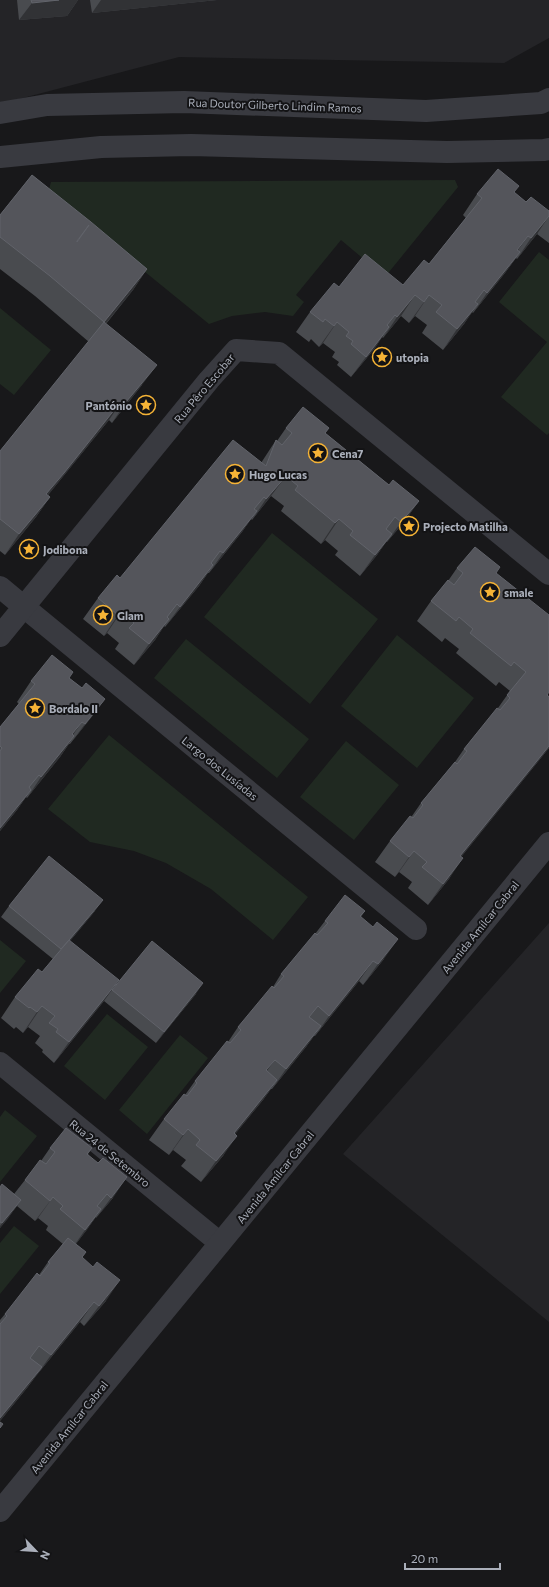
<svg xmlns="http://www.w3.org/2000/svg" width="549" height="1587" font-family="Commissioner,sans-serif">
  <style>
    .built { fill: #242427 }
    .green { fill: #202921 }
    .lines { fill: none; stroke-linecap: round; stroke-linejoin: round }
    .pedestrian { stroke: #393a40; stroke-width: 22 }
    .minor { stroke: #393a40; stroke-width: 22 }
    .tertiary { stroke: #393a40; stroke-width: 22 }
    .wall { fill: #494b4f; fill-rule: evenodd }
    .shaded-wall { fill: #313235 }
    .building { fill: #54555b; stroke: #61636a; fill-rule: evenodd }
    .labels { text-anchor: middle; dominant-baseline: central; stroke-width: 4; stroke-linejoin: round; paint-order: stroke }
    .street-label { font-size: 11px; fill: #aaafba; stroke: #131315 }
    .poi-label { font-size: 11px; font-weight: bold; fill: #aaafba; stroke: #131315; text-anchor: start }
  </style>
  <rect width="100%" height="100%" fill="#18181a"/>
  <!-- built -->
  <path class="built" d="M0,0H549V38L504,63L179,57L0,104Z
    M549,923V1322L343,1154Z"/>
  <!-- green -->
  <path class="green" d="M455,180L458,187L385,277L341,240L296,295L304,302L293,316L265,312L232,316L209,324L48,193L51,182Z
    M539,252L549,260V433L547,435L501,397L547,342L499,302Z
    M0,308L51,350L14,395L0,384Z
    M272,533L378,619L310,704L204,617Z
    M397,635L474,698L417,768L341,706Z
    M186,639L309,739L277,778L154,678Z
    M109,735L308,897L273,940L211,889L166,863L134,851L90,842L48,809Z
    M346,741L399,785L354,840L300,797Z
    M0,940L26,961L0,993Z
    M107,1014L148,1047L105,1100L64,1066Z
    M180,1035L208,1058L147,1134L119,1110Z
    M5,1110L37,1136L0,1182V1117Z
    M14,1226L39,1246L0,1294V1243Z"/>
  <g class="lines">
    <!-- pedestrian -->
    <path class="pedestrian" d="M24,607L416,929"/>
    <!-- minor -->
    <path class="minor" d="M0,587L24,607
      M0,636L209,380L236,350L279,353L549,574
      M0,1063L220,1243"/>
    <!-- tertiary -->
    <path class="tertiary" d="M0,113L47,105L184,102L426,111L541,103L549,99
      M0,157L101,147L191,145L447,152L544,150L549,149
      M0,1511L549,843"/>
  </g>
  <!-- wall -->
  <path class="wall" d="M17,0H78L67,16L19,20Z
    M90,0H217L92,13Z
    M32,175L147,269L133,290L106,324L142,385L112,423L109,420L48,495L50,497L36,517L5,555L0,551V451L89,342L35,296L0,269V215ZM89,225L77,242V241Z
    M515,193L526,202L549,211V217L537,234L517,259L516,258L505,273L473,313L472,312L464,324L443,350L422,333L427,325L415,316L409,323L401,316L383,338L382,337L375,348L351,377L337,365L339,362L332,357L335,352L323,343L319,347L311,339L309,342L296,332L310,312L339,287L403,285L429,264L466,218L463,215L477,194Z
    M549,217V243L537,234Z
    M286,428H329L325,433L389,485L419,501L404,522L387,542H386L377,555L360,576L335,555L338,551L325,540L321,544L281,511L284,506L271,496L252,520L251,519L242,532L209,573H208L199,586L165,627L164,626L155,640L134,665L115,649L119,643L107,633L104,636L83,619L98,598L261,463L276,440L277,441Z
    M457,568L496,573L549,697V748L461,857L449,879L428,905L408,888L412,882L399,872L395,877L375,862L390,841L412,816L421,803L455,762L464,749L498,708L510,691L499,682L496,686L456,653L459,649L445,638L442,642L417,621L431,601L448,581Z
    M69,678L82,688L105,699L90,719L70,744H69L60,757L27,798L26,797L17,810L0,831V727L19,704L17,702L31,681Z
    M9,906L95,911L70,941L112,990L196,994L156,1043L104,1001L54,1063L42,1052L43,1050L35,1043L40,1036L28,1027L23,1033L16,1027L14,1029L1,1018L15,997L42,972L53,959L1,917Z
    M365,911L361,917L384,959L363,985L359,981L315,1036H314L306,1047L272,1089H271L263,1100L235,1134L223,1156L201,1182L181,1166L186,1160L173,1150L169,1155L149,1140L164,1119L185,1095L195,1081L228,1042L238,1027L273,987L281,974L315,934L325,921Z
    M50,1148H92L88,1154L113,1198L96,1218V1217L76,1244L86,1252L82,1258L106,1301L84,1326L80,1322L36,1376L27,1388L0,1421V1320L5,1314L39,1275L48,1262L63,1244L46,1230L48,1226L38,1218L35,1221L17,1206L0,1228V1187L14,1194L25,1180L41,1161Z"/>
  <!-- shaded-wall -->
  <path class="shaded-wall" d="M59,0H78L67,16L19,20L32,3Z
    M101,0H217L92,13Z
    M549,216L537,234L517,259L531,238Z
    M528,236L514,256L517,250Z
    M520,252L505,273L473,313L487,293Z
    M147,269L133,290L90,343L104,322Z
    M415,295L401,316L383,338L397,317Z
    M429,295L415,316L409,323Z
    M478,304L464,324L443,350L457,329Z
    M337,322L323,343L319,347L334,326Z
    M389,327L375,348L351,377L366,357Z
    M157,365L142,385L112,423L126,402Z
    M123,399L109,420L32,515L46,494Z
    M286,476L271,496L252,520L266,499Z
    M50,497L36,517L5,555L19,534Z
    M419,501L404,522L387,542L401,522Z
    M257,511L242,532L209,573L223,553Z
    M339,519L325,540L321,544L335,523Z
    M392,534L377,555L360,576L375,555Z
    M213,565L199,586L165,627L180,607Z
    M121,612L107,633L104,636L118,615Z
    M169,619L155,640L134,665L149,644Z
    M105,699L90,719L70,744L85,724Z
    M82,722L68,742L72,734Z
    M74,736L60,757L27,798L41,777Z
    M549,746V748L446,876L460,856Z
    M31,790L17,810L0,831V828Z
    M414,851L399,872L395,877L409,857Z
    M463,858L449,879L428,905L443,884Z
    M103,900L95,911L54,960L62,949Z
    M398,939L384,959L363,985L378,964Z
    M373,961L359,981L315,1036L329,1016Z
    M119,980L104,1001L54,1063L69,1042Z
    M203,983L196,994L156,1043L164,1032Z
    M42,1006L28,1027L23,1033L37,1012Z
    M321,1026L306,1047L272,1089L286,1069Z
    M275,1060L260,1080L266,1070Z
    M277,1080L263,1100L219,1154L234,1133Z
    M188,1129L173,1150L169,1155L183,1135Z
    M237,1136L223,1156L201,1182L216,1161Z
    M127,1177L113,1198L96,1218L111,1198Z
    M53,1197L38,1218L35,1221Z
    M21,1200L7,1220L0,1228V1226L2,1223Z
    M101,1209L87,1230L71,1250L85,1230Z
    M120,1280L106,1301L84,1326L99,1306Z
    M94,1302L80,1322L36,1376L51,1355Z
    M42,1367L27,1388L0,1421V1418Z"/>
  <!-- building -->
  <path class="building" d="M31,0H59L32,3Z
    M498,169L519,186L514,192L526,202L531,197L549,211V216L531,238L528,236L517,250L520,252L487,293L484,290L475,302L478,304L457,329L436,312L442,305L429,295L424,302L415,295L397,317L395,315L387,325L389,327L366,357L351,344L353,341L346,336L349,332L337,322L334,326L325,319L323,322L310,312L334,283L339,287L365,254L403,285L424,260L429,264L482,198L477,194Z
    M32,175L91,222L147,269L104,322L50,276L0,237V215ZM89,225L77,242V241Z
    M104,322L157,365L126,402L123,399L64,473L46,494L50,497L19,534L0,519V451Z
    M303,407L329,428L325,433L389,485L393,480L419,501L401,522L395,517L386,529L392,534L375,555L350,535L353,531L339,519L335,523L295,490L298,486L286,476L266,499L264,497L254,509L257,511L223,553L220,551L211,563L213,565L180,607L177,604L167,617L169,619L149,644L129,628L134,623L121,612L118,615L98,598L117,575L120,578L233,440L266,466L276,440L282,445L292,433L286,428Z
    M475,547L500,567L496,573L549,615V692L547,695L549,697V746L460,856L463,858L443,884L422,867L427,862L414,851L409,857L390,841L410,816L413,818L423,805L421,803L455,762L457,764L467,751L464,749L497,708L500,710L510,698L507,695L526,672L514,662L511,666L470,633L473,629L459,617L456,621L431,601L448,580L454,585L463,573L457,568Z
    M52,655L73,672L69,678L82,688L86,683L105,699L85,724L82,722L72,734L74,736L41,777L39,775L29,787L31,790L0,828V751L2,748L0,746V727L35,684L31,681Z
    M49,856L103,900L69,940L61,949L9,906Z
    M345,895L365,911L360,916L373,927L377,922L398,939L378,964L373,961L329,1016L318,1006L309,1017L321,1026L286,1069L275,1060L266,1070L277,1080L234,1133L237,1136L216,1161L196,1145L200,1140L188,1129L183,1135L164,1119L184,1094L187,1096L197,1083L195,1081L227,1041L230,1043L241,1030L238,1027L272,986L274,988L284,976L281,974L315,933L317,935L328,923L325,921Z
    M69,940L119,980L69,1042L56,1032L58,1029L49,1023L55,1016L42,1006L37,1012L30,1007L29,1008L15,997L38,969L42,972Z
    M152,941L203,983L164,1032L112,990Z
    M66,1128L92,1148L87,1154L98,1163L103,1158L127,1177L111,1198L107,1194L97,1206L101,1209L85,1230L60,1209L63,1206L53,1197L50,1201L25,1180L40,1160L46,1164L55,1152L50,1148Z
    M2,1184L21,1200L2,1223L0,1222V1187Z
    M68,1238L86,1252L82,1257L93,1267L97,1262L120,1280L99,1306L94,1302L51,1355L39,1346L30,1358L42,1367L0,1418V1324L7,1316L5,1314L37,1273L40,1276L50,1263L48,1262Z
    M0,1422L3,1424L0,1428Z"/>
  <!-- icons -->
  <defs>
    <symbol id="sight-ring" viewBox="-11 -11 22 22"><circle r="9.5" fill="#131315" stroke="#f5b336" stroke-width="1.5"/><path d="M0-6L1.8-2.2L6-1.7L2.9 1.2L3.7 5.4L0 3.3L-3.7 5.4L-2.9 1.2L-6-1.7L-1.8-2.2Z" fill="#f5b336"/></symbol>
  </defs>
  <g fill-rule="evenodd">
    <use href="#sight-ring" x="371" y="346" width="22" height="22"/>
    <use href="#sight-ring" x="135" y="394" width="22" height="22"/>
    <use href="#sight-ring" x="307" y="442" width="22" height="22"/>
    <use href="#sight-ring" x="224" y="463" width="22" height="22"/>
    <use href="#sight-ring" x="398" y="515" width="22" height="22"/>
    <use href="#sight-ring" x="18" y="538" width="22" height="22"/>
    <use href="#sight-ring" x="479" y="581" width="22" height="22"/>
    <use href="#sight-ring" x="92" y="604" width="22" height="22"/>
    <use href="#sight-ring" x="24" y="697" width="22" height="22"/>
  </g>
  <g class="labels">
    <!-- street labels -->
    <g class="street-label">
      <text transform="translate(275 105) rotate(2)">Rua Doutor Gilberto Lindim Ramos</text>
      <text transform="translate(204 388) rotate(-50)">Rua Pêro Escobar</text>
      <text transform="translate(220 768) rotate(39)">Largo dos Lusíadas</text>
      <text transform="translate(480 927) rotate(-51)">Avenida Amílcar Cabral</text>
      <text transform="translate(110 1153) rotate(39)">Rua 24 de Setembro</text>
      <text transform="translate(275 1177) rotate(-51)">Avenida Amílcar Cabral</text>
      <text transform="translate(69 1427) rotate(-51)">Avenida Amílcar Cabral</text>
    </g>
    <!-- poi labels -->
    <g class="poi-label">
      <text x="396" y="357">utopia</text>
      <text x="132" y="405" text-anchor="end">Pantónio</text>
      <text x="332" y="453">Cena7</text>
      <text x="249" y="474">Hugo Lucas</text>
      <text x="423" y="526">Projecto Matilha</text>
      <text x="43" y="549">Jodibona</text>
      <text x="504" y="592">smale</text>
      <text x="117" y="615">Glam</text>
      <text x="49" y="708">Bordalo II</text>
    </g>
  </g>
  <!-- north arrow -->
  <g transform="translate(36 1551) rotate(115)" stroke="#131315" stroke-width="3" paint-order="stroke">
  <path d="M0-3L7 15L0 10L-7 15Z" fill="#aaafba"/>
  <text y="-6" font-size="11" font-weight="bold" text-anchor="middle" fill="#aaafba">N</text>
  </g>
  <!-- scale -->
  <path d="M405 1563v6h95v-6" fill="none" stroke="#aaafba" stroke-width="2"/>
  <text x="411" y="1563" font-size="12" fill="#aaafba" stroke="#131315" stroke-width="3" paint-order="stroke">20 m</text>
</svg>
